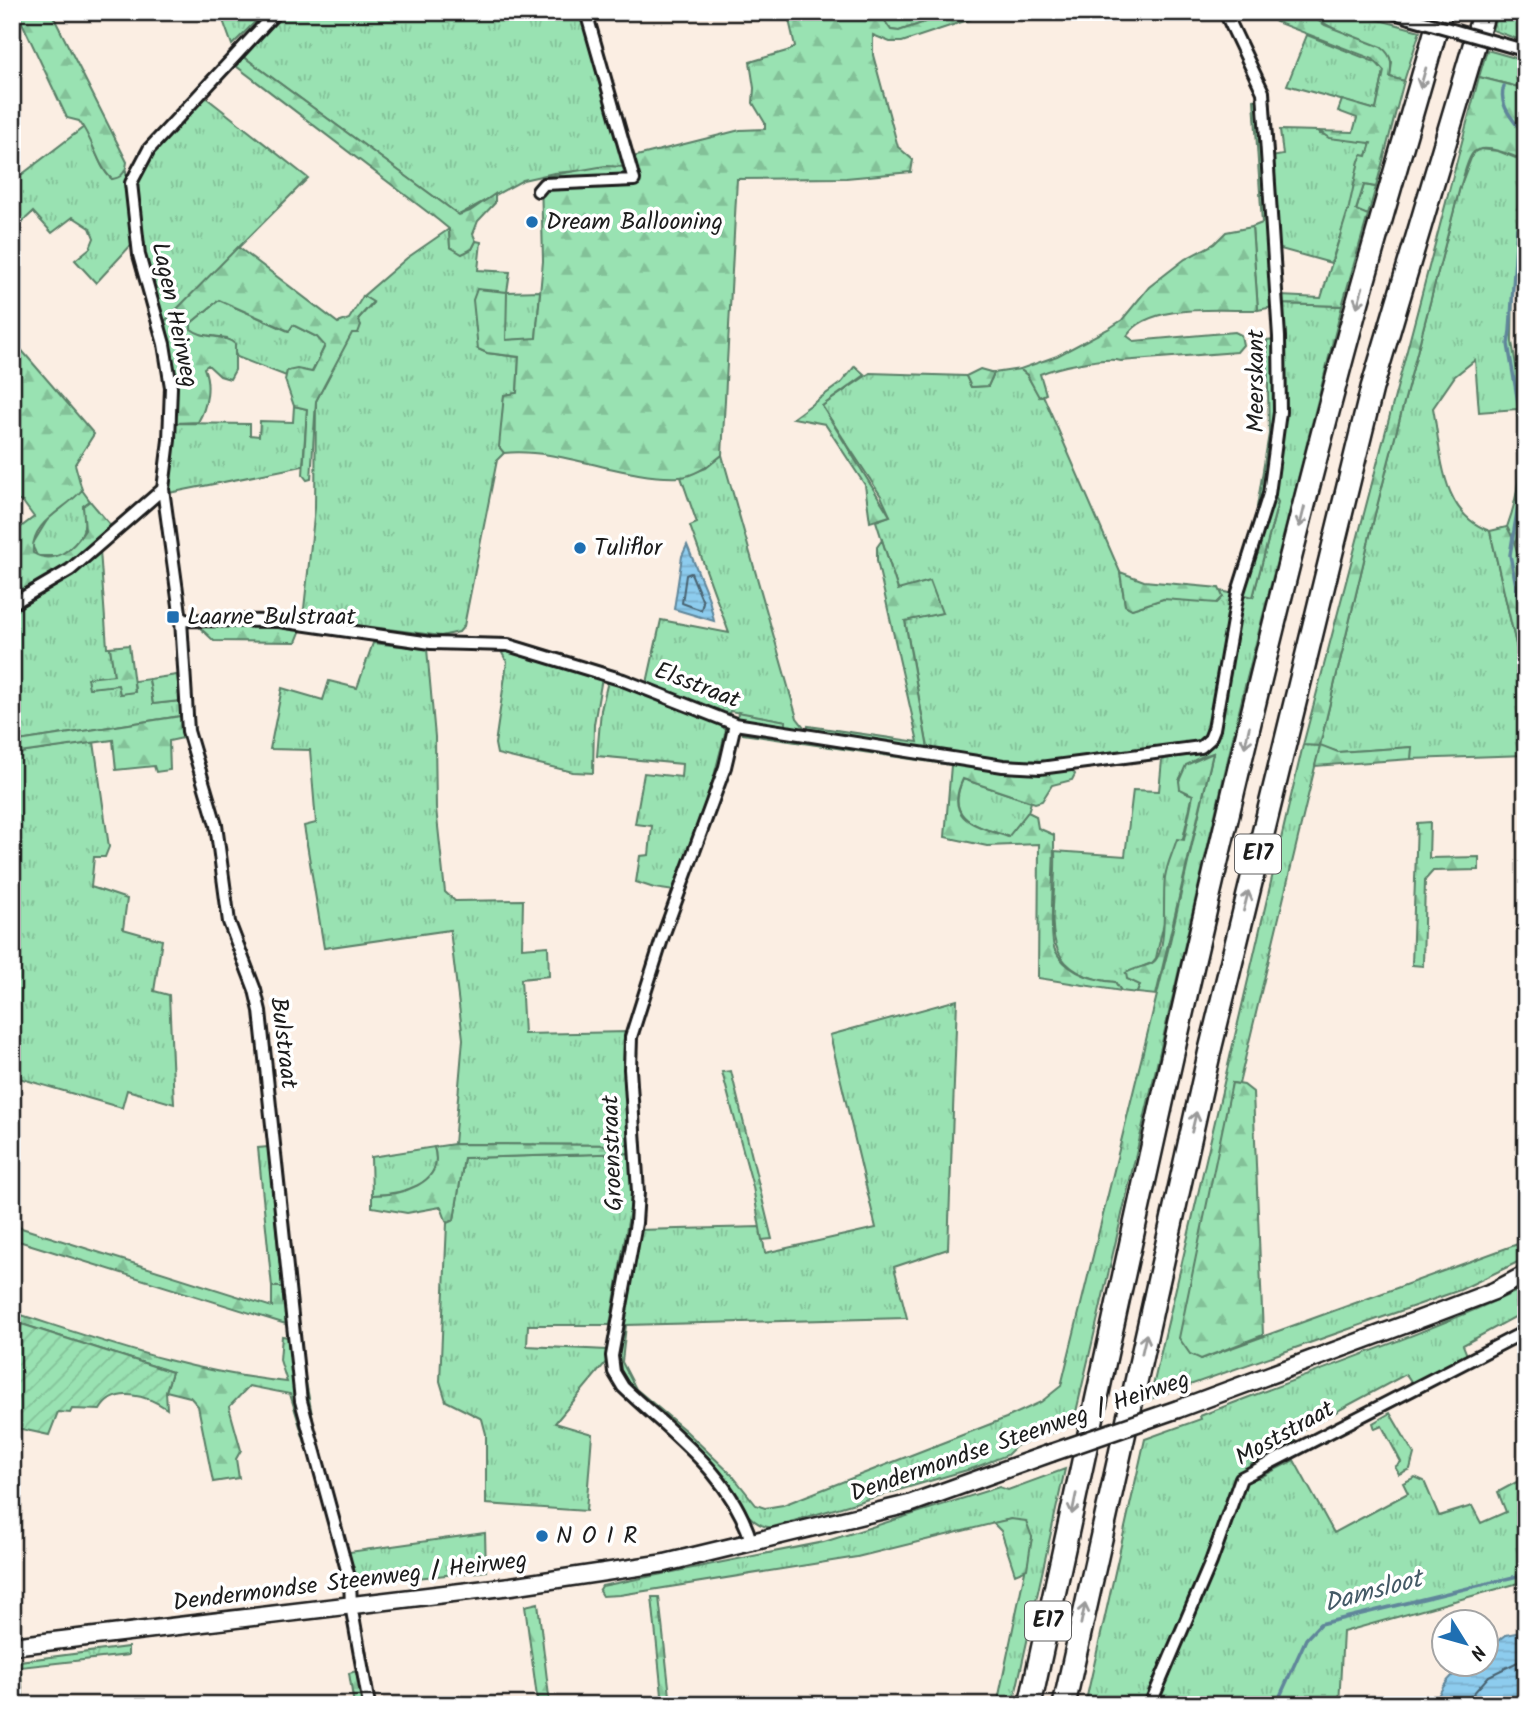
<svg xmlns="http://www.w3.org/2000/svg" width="1538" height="1717" font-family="Kalam,sans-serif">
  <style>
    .grass { fill: url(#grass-tufts); stroke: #5a7f67; stroke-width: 2 }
    .forest { fill: url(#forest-firs); stroke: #5a7f67; stroke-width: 2 }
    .garden { fill: url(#garden-furrows); stroke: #5a7f67; stroke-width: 2 }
    .water { fill: url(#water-rules); stroke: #60869a; stroke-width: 2 }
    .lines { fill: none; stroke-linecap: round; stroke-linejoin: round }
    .shore { stroke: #496270; stroke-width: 2 }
    .stream { stroke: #60869a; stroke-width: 3.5 }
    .minor-casing { stroke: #1c1c1c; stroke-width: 16 }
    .secondary-casing { stroke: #1c1c1c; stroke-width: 21 }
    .motorway-casing { stroke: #1c1c1c; stroke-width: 26 }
    .minor { stroke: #fff; stroke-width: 10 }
    .secondary { stroke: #fff; stroke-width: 16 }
    .motorway { stroke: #fff; stroke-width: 21 }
    .minor-bridge-casing { stroke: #1c1c1c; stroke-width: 16; stroke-linecap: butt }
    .secondary-bridge-casing { stroke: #1c1c1c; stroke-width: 21; stroke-linecap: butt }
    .minor-bridge { stroke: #fff; stroke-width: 10 }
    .secondary-bridge { stroke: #fff; stroke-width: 16 }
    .oneway { stroke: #999 }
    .poi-dot { fill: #1f6fb2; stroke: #fff; stroke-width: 2.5 }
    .labels { text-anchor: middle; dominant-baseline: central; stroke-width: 7; stroke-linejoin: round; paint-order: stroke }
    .shield { fill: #fff; stroke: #606060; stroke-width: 2 }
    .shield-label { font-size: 23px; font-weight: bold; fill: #1c1c1c }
    .poi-label { font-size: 24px; fill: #1c1c1c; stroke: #fff; text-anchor: start }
    .street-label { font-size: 24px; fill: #1c1c1c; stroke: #fff }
    .water-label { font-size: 26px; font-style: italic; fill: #445a66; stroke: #fff }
  </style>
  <defs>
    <pattern id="grass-tufts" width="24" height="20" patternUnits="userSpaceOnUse" patternTransform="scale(1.75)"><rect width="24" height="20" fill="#99e2b2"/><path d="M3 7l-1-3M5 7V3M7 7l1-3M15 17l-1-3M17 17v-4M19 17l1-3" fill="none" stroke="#83c198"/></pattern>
    <pattern id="forest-firs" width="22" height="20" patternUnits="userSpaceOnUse" patternTransform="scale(1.75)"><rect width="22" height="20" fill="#99e2b2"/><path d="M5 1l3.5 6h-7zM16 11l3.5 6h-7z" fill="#83c198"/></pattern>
    <pattern id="garden-furrows" width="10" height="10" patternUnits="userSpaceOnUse" patternTransform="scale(1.75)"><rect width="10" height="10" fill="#99e2b2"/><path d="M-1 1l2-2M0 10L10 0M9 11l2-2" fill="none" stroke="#83c198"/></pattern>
    <pattern id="water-rules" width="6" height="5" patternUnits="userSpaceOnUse" patternTransform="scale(1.75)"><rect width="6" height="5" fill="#8dccee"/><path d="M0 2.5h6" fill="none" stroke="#79afcc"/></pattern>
  </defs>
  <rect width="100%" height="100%" fill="#fbeee3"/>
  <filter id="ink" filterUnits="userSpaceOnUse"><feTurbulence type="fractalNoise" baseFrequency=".0143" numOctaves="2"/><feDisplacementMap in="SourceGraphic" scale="14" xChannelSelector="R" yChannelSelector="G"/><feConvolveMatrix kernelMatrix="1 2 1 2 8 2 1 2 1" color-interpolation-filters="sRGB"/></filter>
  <g filter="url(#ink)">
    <!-- grass -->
    <path class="grass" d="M220,12H265L232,45Z
      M286,12H582L626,167L554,173L523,180L459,215L244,57Z
      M884,12H954L899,31L891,30L886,23Z
      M1305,12H1366L1368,17L1420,31L1404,81L1390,77L1392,62Z
      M1498,12H1526V42L1492,30Z
      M1307,35L1380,64L1384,71L1376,110L1287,85Z
      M1487,50L1526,61V89L1479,77Z
      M204,96L308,178L164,322C154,289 125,201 142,171C158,143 183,120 204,96Z
      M1257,99L1273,307L1258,310L1252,227L1262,223L1254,100Z
      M84,127C94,143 99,169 112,179L126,171L133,243L96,283L75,260L90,248L94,238L90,228L73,217L52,233L33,212L20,224L12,220V182Z
      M1280,130L1319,131L1320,134L1371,143L1367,156L1359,161L1350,207L1331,263L1277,248L1271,157L1283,155Z
      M1480,149L1498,151L1526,162V186L1517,209L1524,211L1513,282L1512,342L1525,418L1526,485L1515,547L1507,527C1522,487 1522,452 1517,409L1479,412L1475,360L1455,376L1433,408C1442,454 1440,514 1490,531L1526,688V755L1411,759V747L1338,752L1320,746L1239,1084L1232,1083L1201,1359L1526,1241V1258L1460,1290L1150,1399L1303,745H1320L1375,514L1460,187L1473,153Z
      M1364,185L1376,187L1368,215L1356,211Z
      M449,229L450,247L472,249L476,241L481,242L478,270L510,272L507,292L540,291L536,339L506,340L478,349L487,353L519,357L517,393L504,395L500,446L504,453L497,460L464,626L459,632L441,636L303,618L315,508L316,401L358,319L373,303L363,296L407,258Z
      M219,300L288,331L293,325L317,337L325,345L312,373L287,371L286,376L237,357L227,338L197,334L191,329V323Z
      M1282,304L1342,306L1245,686L1073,1425L1016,1446L1007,1455L974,1468L773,1527C748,1530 731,1487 717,1472C688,1440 627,1402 616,1361L637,1230L761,1227L765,1253L876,1228L830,1035L957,1000L948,1249L894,1267L907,1318L626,1325L622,1362L636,1389L686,1431L732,1475L756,1505L765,1508L783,1505L1006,1418L1041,1402L1061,1386L1169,946L1213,753C1194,758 1187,763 1179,781L1186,793L1193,794L1156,958L1152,963L1126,973L1140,984L1137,993L1121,991L1115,982C1029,974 1058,911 1055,851L1125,856L1133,790L1159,791L1162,760L1205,748L1242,594L1253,597L1278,503L1273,494L1284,425Z
      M1020,369L1027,375L1040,397L1043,395L1120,572L1125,605L1132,609L1163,599L1223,597L1220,591L1235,594L1210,730L1196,742L1057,761L1023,762L928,749L905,620L941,613L898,590L876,521L890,516L881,496L822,406L870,373L966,376L971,387L988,386L994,373Z
      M294,406L307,409L303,466L169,493L175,423L250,424V435L259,436L260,421L293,422Z
      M722,455L797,718L807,731L786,728V721L730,711L728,715L647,683L661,620L729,633L690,526L697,523L681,477L706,468Z
      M82,490L90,501L83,506C89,529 80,543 60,556H37L32,545L49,517Z
      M100,550L107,647H110L114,675L89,688L119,684L120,694L135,692L134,681L149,679L153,704L180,701L181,716L12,742V609L49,589Z
      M373,643L427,649L435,737L436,808L445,892L455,901L523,900L522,948L548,946L549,976L521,979L524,1034L628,1032L624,1065L630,1145L454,1144L463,1039L450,930L324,948L304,826L316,823L310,750L270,749L282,688L323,700L329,681L357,688Z
      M506,650L602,678L594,724L593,773L573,772L497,754L495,744L507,662L502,653Z
      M608,681L720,724L726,730L708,799L674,891L654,888L636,882L640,856L649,855L652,826L635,824L644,773L681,777L682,764L597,756L601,710Z
      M94,742L109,847L105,857H94L91,887L127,899L123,929L162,940L154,991L169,995L174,1104L127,1090L122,1108L12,1076V754Z
      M963,779L1031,802L1028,812L1009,837C977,826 944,820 963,779Z
      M268,1147L282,1287H272L258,1148Z
      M434,1147C446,1185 399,1196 372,1195L371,1157Z
      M631,1153V1204L610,1325H528L527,1346L607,1350V1361L555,1423L592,1434L586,1511L486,1504V1434L482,1419L446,1401L440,1381L447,1223L454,1219L464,1158Z
      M1526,1287V1311L1463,1345L1467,1355L1412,1383L1406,1374L1293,1435L1297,1444L1250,1464L1259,1478L1294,1460L1334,1533L1408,1493L1403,1483L1415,1477L1424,1481L1439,1516L1472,1506L1481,1523L1506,1512L1498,1492L1526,1477V1581L1343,1632L1339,1705H1085L1145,1439L1201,1419L1200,1416C1309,1373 1420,1336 1526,1287Z
      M1390,1413L1414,1454L1410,1469L1399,1474L1395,1467L1401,1462L1382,1426L1375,1429L1373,1423Z
      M1065,1469L1013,1705H997L1032,1537L1011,1519L857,1557L620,1595L602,1596L599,1591L602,1586L824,1542L999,1487L1008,1490Z
      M485,1533L486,1571L356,1584L349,1552Z
      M128,1647V1655L12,1668V1662Z"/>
    <!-- forest -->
    <path class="forest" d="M17,12H51L127,162C126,172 122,178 112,179C99,169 93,139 79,121L67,118Z
      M818,12H884L886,23L891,30L899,31L954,12L972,13L971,19L902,42H890L873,35V55L898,147L913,160L911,172L846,178L737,179L722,455C710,465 695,476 680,477C623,480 561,447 504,453L499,447L504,395L517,393L519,357L487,353L478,349L473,300L477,289L507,292L506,340L536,338L543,261L541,177L605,166L626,167L633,157L740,130L765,129V123L753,103L754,88L750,62L790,50L795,46L789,20L792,16Z
      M1264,12H1305L1325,25L1381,47C1393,56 1392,64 1390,77L1404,81L1376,187L1364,185L1356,210L1368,215L1342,306L1282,304L1281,296L1321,298L1349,207L1359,161L1362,155L1367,156L1371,143L1329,138L1319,131L1353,132L1357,118L1338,111L1342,100L1376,110L1384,71L1373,59L1276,22Z
      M244,57L459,215L470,211L495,194V203L478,221L473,234L476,241L472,249L462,254L450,247L449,229L438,220L236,66Z
      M1479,77L1526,89V162C1515,156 1482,141 1472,154C1466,163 1464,177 1460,187L1375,514L1320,745L1338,752L1412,747L1411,759L1315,766L1320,746L1303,745Z
      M1252,227L1258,310C1223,311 1148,302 1127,336L1134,341L1235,332L1241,335L1243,345L1237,352L1121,361C1106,356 1057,367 1040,374L1046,394L1039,397L1027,375L1020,369L1057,356L1108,329L1122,320L1149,287L1185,259L1214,244L1226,232Z
      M238,247L338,323L349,319L363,296L373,302L358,319L361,325L358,333H352L316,401L311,479L307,480L303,475L307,409L294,406L285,380L287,371L297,369L312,372L325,346L317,337L293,325L289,331L219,300L191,323V329C205,340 222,333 235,344V370L230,379L220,376L208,365L204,368C211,385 207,407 198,422L175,423L171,350L164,322Z
      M12,339L94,434L75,464L82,490C66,510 30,521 33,553C55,566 74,548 85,530L83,506L90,501L111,526L62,569L23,591L12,566V534L34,517L23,502L12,499Z
      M1275,339L1276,412L1262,508L1257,507L1269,434L1267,340Z
      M855,366L865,375L822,406L890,516L870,522L865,485L825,424L793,418L842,382Z
      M980,369L994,373L988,386L971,387L966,376Z
      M1273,494L1278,502L1253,597L1242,594Z
      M1507,527C1529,561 1526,648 1526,688L1490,531Z
      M882,540L898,590L930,581L942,613L905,621L928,749L807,731L808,726L918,742L877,561V547Z
      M1120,572L1144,581L1219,588L1223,597L1217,603L1163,599L1132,609L1125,605Z
      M204,625L302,627L296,642L214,641L198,626Z
      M129,645L135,692L120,694L118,685L89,688L87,678L114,675L110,647Z
      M177,675L180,701L153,704L149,679Z
      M738,712L786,721V728L737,721Z
      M181,716L183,738L169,741L170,770L156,772L154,766L116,770L113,740L12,754V742Z
      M742,728L1022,773L1072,770L1075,774L1072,780L1052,785L1042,801L1035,803L963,779C943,820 977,826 1008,837L1028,812L1036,816L1038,828L1054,835C1055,858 1048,936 1055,950C1066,972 1092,980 1115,982L1121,991L1038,978L1039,844L987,846L945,837L951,765L743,734Z
      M1213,753L1156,995L1137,993L1140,985L1127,979L1126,973C1134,968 1144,967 1152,963C1169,954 1162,894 1165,877C1167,864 1173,852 1177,839L1184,840L1193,795L1180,789L1179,781L1186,765Z
      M1430,822L1429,858L1479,857V870L1433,871L1425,880L1423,966L1412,965L1417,823Z
      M731,1071L772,1239L762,1240L753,1187L722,1072Z
      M1232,1083L1244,1085L1253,1092L1263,1335L1201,1359L1190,1354L1179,1338Z
      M454,1144L630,1145L631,1153L464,1158L454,1220L447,1223L441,1207L407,1213L372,1207V1195C399,1195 446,1185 434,1147Z
      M12,1225L272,1307V1287H282L286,1324L12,1239Z
      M12,1312C106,1342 188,1372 287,1382L280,1360L282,1336L288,1337L302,1360L313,1420L303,1423L310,1445L306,1446L290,1394L249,1386L229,1407L241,1450L236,1459L239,1478L213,1482L198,1406L190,1397L166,1391L172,1372L12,1321Z
      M1011,1519L1026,1521L1032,1537L1027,1569L1015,1574L1001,1531L993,1523Z
      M652,1597H659L671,1705H663Z
      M538,1603L550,1705H538L525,1606Z
      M20,1667L24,1705H12V1668Z
      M357,1671L363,1705H354L349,1673Z"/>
    <!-- garden -->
    <path class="garden" d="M12,1321L172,1372L166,1391L167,1409C148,1396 114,1385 100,1410L72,1409L70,1413L58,1412L49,1435L12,1427Z"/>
    <!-- water -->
    <path class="water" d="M687,545L709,599L714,621L674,609L682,556Z
      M1526,1631V1705H1433C1447,1679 1455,1664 1486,1664V1651L1506,1635Z"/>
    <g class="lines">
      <!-- shore -->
      <path class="shore" d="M691,573L703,602L701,610L682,603L686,575Z
        M1463,1705L1489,1676L1526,1658"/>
      <!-- stream -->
      <path class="stream" d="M1504,86C1497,106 1515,121 1526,137
        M1510,331L1508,344L1523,431L1525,463L1510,555L1526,635
        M1510,331L1517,229L1526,195
        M1276,1705L1306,1639L1320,1624L1526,1574"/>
      <defs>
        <path id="minor" d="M1392,12L1410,18
          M538,191L544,184L634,180L586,12
          M163,489L181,620L188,731L216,825L229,922L255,990L260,1011L301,1401L350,1581L351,1605L369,1705
          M12,604L70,570L163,489L169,440L171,387L164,344L139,255L131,183L149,149L276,12
          M181,620L279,621L431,643L508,645L623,680L735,724L1003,766L1040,768L1201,747L1210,739L1214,729L1238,592L1269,494L1280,412L1279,337L1263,92L1225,12
          M735,724L725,767L663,936L631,1037L630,1069L638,1192L636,1223L612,1356L614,1372L623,1387C673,1435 732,1474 752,1544
          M1150,1705L1211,1562L1241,1478L1526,1331"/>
        <path id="secondary" d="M1178,1409L1439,1312L1494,1291L1526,1274
          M12,1646L511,1586L665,1563L909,1504L1051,1453"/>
        <path id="motorway" d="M1030,1705C1127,1260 1221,814 1338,374C1370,253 1407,133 1441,12
          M1064,1705L1210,1050L1372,388L1484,12"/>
      </defs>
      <!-- minor casing -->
      <use href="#minor" class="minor-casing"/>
      <!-- secondary casing -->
      <use href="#secondary" class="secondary-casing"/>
      <!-- motorway casing -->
      <use href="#motorway" class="motorway-casing"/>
      <!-- minor -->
      <use href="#minor" class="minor"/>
      <!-- secondary -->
      <use href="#secondary" class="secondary"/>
      <!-- motorway -->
      <use href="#motorway" class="motorway"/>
      <defs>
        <path id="minor-bridge" d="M1410,18L1520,49"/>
        <path id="secondary-bridge" d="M1051,1453L1178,1409"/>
      </defs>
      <!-- minor-bridge casing -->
      <use href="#minor-bridge" class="minor-bridge-casing"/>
      <!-- secondary-bridge casing -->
      <use href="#secondary-bridge" class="secondary-bridge-casing"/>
      <!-- minor-bridge -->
      <use href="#minor-bridge" class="minor-bridge"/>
      <!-- secondary-bridge -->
      <use href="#secondary-bridge" class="secondary-bridge"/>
    </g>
    <!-- one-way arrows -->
    <defs><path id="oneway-shaft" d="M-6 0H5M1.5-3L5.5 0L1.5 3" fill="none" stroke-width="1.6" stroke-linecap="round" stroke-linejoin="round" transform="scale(1.75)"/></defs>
    <g class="oneway">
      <use href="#oneway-shaft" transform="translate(1423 78) rotate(106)"/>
      <use href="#oneway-shaft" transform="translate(1360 297) rotate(106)"/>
      <use href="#oneway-shaft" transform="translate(1302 517) rotate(104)"/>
      <use href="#oneway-shaft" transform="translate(1247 737) rotate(103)"/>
      <use href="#oneway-shaft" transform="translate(1246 901) rotate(-76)"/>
      <use href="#oneway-shaft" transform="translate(1194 1122) rotate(-77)"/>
      <use href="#oneway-shaft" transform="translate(1144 1344) rotate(-77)"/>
      <use href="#oneway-shaft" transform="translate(1074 1504) rotate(102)"/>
      <use href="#oneway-shaft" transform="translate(1083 1614) rotate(-78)"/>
    </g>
  </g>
  <!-- markers -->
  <g class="poi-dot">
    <circle cx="532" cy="222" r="7"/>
    <circle cx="580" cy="548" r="7"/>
    <rect x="166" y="610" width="14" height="14" rx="3.5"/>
    <circle cx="542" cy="1536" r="7"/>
  </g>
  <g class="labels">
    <!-- shield labels -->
    <g class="shield">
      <rect x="1235" y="834.5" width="46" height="39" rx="5"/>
      <rect x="1025" y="1601.5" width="46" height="39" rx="5"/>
    </g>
    <g class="shield-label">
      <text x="1258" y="854">E17</text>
      <text x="1048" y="1621">E17</text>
    </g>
    <!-- poi labels -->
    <g class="poi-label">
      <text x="546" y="222">Dream Ballooning</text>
      <text x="594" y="548">Tuliflor</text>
      <text x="187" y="617">Laarne Bulstraat</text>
      <text x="556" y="1536">N O I R</text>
    </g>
    <!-- street labels -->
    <g class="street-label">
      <text transform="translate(174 315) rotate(78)">Lagen Heirweg</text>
      <text transform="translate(1256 381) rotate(-90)">Meerskant</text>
      <text transform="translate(697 686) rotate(21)">Elsstraat</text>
      <text transform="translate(283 1043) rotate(83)">Bulstraat</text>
      <text transform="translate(613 1153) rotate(-92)">Groenstraat</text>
      <text transform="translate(1285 1434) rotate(-29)">Moststraat</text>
      <text transform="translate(1020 1437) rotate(-19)">Dendermondse Steenweg / Heirweg</text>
      <text transform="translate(350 1582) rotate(-7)">Dendermondse Steenweg / Heirweg</text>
    </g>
    <!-- water labels -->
    <g class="water-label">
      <text transform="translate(1373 1592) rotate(-15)">Damsloot</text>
    </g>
  </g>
  <!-- margin -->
  <rect width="1538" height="1717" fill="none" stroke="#fff" stroke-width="42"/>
  <rect x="21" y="21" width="1496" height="1675" fill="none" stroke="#1c1c1c" stroke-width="2.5" filter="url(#ink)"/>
  <!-- north arrow -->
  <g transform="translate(1465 1643) rotate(127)"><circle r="33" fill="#ffffff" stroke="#a4a4a4" stroke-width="2"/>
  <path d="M0-5L12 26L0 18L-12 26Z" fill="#1f6fb2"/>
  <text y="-10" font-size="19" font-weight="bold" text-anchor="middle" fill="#1c1c1c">N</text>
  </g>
</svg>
